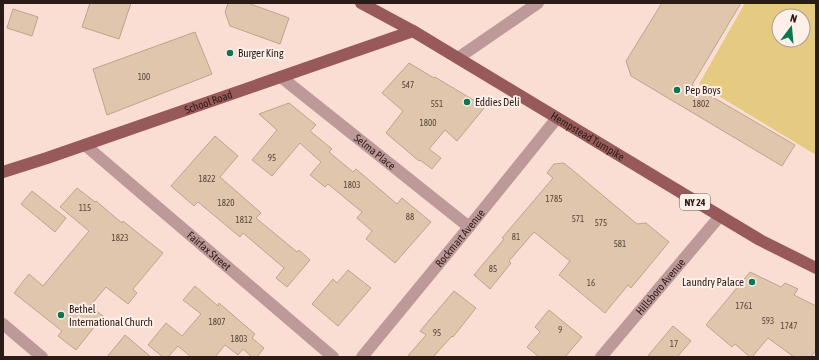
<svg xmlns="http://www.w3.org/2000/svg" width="819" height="360" font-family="'Asap Condensed',sans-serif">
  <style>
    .green { fill: #e5ca81; fill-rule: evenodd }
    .building { fill: #e0c6ac; stroke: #bda48c }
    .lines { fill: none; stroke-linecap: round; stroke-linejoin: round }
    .minor { stroke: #be9999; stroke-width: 12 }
    .major { stroke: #97595a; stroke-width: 12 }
    .poi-dot { fill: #097751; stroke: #feefe9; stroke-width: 1.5 }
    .labels { text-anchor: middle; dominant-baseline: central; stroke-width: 4; stroke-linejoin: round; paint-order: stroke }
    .number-label { font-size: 9px; fill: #58473d }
    .shield { fill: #feefe9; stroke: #6a5c57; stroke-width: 1 }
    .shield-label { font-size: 10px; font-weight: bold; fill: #2a1d18 }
    .poi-label { font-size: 11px; fill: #2a1d18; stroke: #feefe9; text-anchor: start }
    .street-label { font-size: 11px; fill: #2a1d18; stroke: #feefe9 }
  </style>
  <rect width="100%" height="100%" fill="#fbded3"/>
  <!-- green -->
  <path class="green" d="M745,3H816V155L699,84ZM779,16H803V40H779Z"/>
  <!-- building -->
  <path class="building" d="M90,3H131L119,39L82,27Z
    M228,3H248L289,18L280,44L230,26L225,12Z
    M662,3H741L692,85L795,145L782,166L631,76L626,61Z
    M13,9L38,17L32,36L7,28Z
    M195,32L212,74L107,115L93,69Z
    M409,63L434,78L435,77L485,107L457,141L445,130L429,149L441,158L432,169L420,160L419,161L386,133L403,111L382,93Z
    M289,103L316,125L310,131L332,149L329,152L353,172L356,169L397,204L402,198L431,222L395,263L366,239L372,231L357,218L362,212L328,184L325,187L310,175L321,162L300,143L272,176L252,160L277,130L259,114Z
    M215,136L238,156L220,177L261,213L256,218L297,252L299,250L310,260L287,287L276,278L284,268L243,233L240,237L198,202L194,206L171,186Z
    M564,163L637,224L646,223L669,242L631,288L628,285L605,313L559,275L570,261L534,232L509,261L511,263L490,289L474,275L504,239L502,238L553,178L547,173L554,164Z
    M77,188L95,202L96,201L122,223L123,221L163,253L133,289L137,293L128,304L106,287L90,306L103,316L76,350L58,336L62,331L14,293L29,274L43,286L89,231L60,207Z
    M32,191L66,218L55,232L21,204Z
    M348,270L371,288L338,326L312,304L333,279L337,283Z
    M750,272L781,287L785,283L798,289L794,295L816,306V350L811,357H794L768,338L752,357H750L735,344L732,347L706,325Z
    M195,286L218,306L219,303L255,334L252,338L264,348L257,357H252L243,349L238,355L225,345L215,357H191L178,346L168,357H163L148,345L166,323L182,336L201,314L183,300Z
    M454,291L476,308L453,337L452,336L433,357H407L426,335L420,331Z
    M549,310L582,337L565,357H539L527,347L540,332L535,327Z
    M673,326L691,341L677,357H647Z
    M125,335L151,357H107Z"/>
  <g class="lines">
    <!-- minor -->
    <g class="minor">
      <path d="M458,58L538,3"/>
      <path id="s1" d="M281,77L469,227"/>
      <path id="s2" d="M85,145L333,357"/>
      <path d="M3,324L42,357"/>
      <path id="s3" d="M362,357L469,227L557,118"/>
      <path id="s4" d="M601,357L720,216"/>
    </g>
    <!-- major -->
    <g class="major">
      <path id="s5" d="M361,3L413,31L730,222L760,240L816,268"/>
      <path id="s6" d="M3,172L47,158L413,31"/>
    </g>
  </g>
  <!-- markers -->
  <g class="poi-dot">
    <circle cx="230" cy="53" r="4"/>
    <circle cx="677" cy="90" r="4"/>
    <circle cx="467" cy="102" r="4"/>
    <circle cx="752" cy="282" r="4"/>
    <circle cx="61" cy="315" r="4"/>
  </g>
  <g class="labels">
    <!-- number labels -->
    <g class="number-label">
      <text x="144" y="77">100</text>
      <text x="408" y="85">547</text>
      <text x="437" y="104">551</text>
      <text x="701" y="104">1802</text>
      <text x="428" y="123">1800</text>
      <text x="272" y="158">95</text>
      <text x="207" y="179">1822</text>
      <text x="352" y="185">1803</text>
      <text x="554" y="199">1785</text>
      <text x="226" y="203">1820</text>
      <text x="85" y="208">115</text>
      <text x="410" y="217">88</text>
      <text x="578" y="219">571</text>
      <text x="244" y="220">1812</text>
      <text x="601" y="223">575</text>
      <text x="516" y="237">81</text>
      <text x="120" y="238">1823</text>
      <text x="620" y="244">581</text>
      <text x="493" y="269">85</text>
      <text x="591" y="283">16</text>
      <text x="744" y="306">1761</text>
      <text x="768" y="321">593</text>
      <text x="217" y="322">1807</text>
      <text x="789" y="326">1747</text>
      <text x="560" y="330">9</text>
      <text x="437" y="333">95</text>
      <text x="239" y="339">1803</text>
      <text x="674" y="344">17</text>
    </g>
    <!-- shield labels -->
    <rect class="shield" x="680" y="194" width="30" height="16" rx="3"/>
    <g class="shield-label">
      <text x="695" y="202">NY 24</text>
    </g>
    <!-- poi labels -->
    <g class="poi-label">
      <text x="238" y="53">Burger King</text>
      <text x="685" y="90">Pep Boys</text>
      <text x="475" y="102">Eddies Deli</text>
      <text x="744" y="282" text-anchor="end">Laundry Palace</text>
      <text x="69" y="309">Bethel<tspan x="69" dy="13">International Church</tspan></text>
    </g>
    <!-- street labels -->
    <g class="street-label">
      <text stroke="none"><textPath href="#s6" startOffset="217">School Road</textPath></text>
      <text stroke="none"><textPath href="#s5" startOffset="263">Hempstead Turnpike</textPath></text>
      <text stroke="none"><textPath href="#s1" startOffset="120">Selma Place</textPath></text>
      <text stroke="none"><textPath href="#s3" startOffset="154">Rockmart Avenue</textPath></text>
      <text stroke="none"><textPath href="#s2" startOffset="163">Fairfax Street</textPath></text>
      <text stroke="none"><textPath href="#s4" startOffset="92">Hillsboro Avenue</textPath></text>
    </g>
  </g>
  <!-- border -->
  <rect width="819" height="360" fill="none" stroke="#2a1d18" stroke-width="8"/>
  <!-- north arrow -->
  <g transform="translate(791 28) rotate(16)"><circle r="19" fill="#feefe9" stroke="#a99b95"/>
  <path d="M0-3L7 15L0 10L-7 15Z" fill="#097751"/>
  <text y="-6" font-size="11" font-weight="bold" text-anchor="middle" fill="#2a1d18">N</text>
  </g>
</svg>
